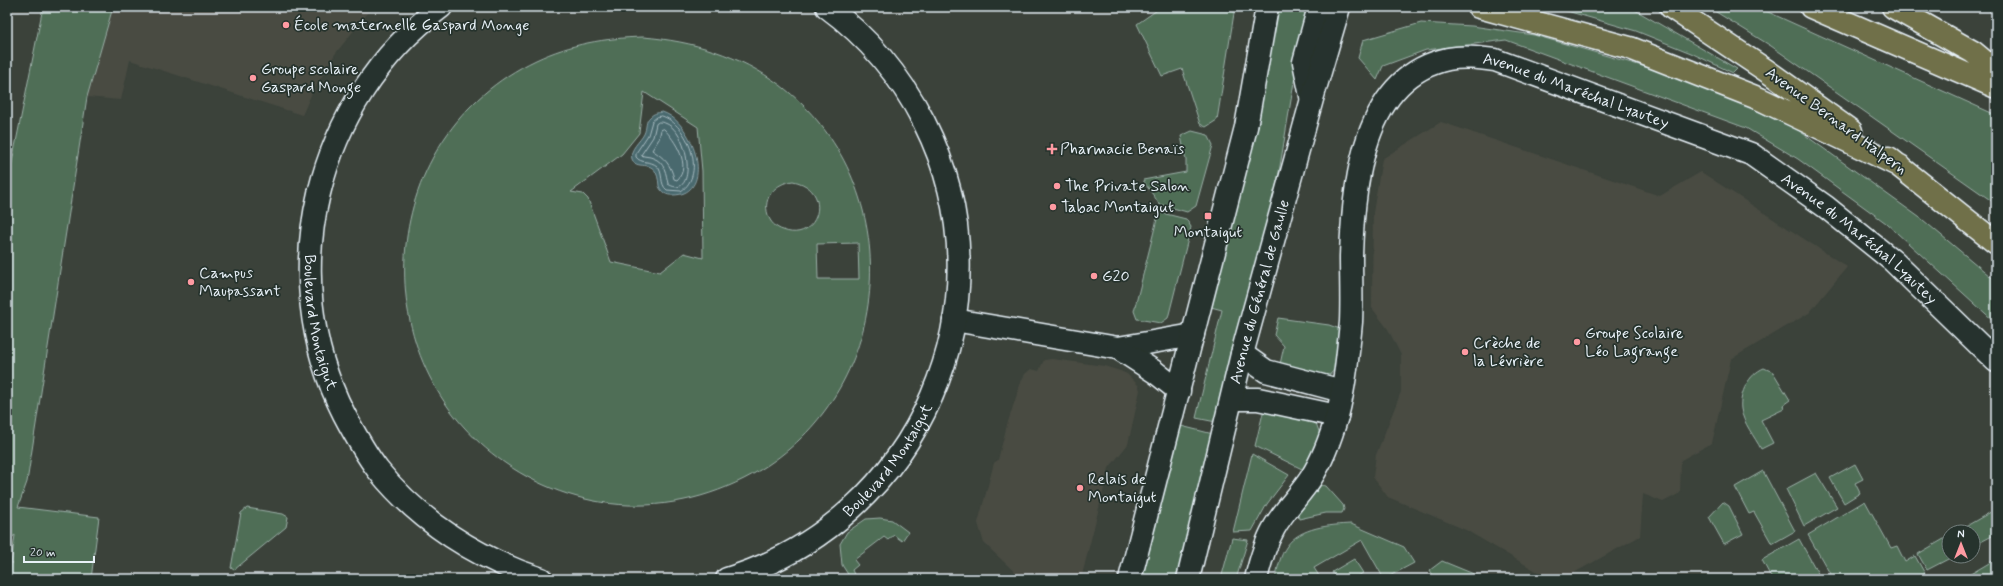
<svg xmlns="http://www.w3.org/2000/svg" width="2003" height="586" font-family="Mynerve,sans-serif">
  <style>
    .built { fill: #4a4c43 }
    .green { fill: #4f6e57; stroke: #9cb0a8; fill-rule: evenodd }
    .water { fill: #48696e; stroke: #889fa5 }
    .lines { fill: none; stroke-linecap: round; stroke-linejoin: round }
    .shore { stroke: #a8bbc1; stroke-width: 1 }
    .minor-casing { stroke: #e8f1f8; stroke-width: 25 }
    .secondary-casing { stroke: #e8f1f8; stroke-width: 25 }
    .trunk-casing { stroke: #e8f1f8; stroke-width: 25 }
    .minor { stroke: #26332d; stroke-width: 22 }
    .secondary { stroke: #26332d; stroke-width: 22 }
    .trunk { stroke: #70704a; stroke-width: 22 }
    .poi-dot { fill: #ff9aa2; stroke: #26332d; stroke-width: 1.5 }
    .labels { text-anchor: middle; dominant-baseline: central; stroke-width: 3.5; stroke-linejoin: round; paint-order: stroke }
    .poi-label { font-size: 16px; fill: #e8f1f8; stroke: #26332d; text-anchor: start }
    .street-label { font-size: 16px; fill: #e8f1f8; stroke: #26332d }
  </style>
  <rect width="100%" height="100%" fill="#3b423a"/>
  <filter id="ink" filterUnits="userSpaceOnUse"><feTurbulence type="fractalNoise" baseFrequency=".025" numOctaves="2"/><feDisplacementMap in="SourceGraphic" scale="8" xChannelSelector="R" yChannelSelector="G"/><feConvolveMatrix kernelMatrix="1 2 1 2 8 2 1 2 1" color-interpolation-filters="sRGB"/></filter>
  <g filter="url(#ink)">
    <!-- built -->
    <path class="built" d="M113,7H376L367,14L335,54L311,95L302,115L130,60L121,100L87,97Z
      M1441,122L1660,196L1701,172L1847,267L1809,313L1731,359L1712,443L1681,460L1680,493L1663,502L1643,494L1640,536L1563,579H1550L1466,530L1388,497L1373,477L1376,455L1401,392V355L1388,329L1372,308L1373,213L1382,159Z
      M1052,359L1104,366L1120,371L1127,374L1138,385L1140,390L1128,444L1109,468L1081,579H1022L984,543L978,523L994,463L998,460L1007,425L1021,382L1025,374L1031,369L1039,371L1044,360Z"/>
    <!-- green -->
    <path class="green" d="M43,7H113L87,97L27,482L18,507L99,517L91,579H9L15,535L7,541V187Z
      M1159,7H1235L1217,120L1206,127L1200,124L1182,69L1162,76L1137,24L1160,8Z
      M1278,7H1313L1294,82L1278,178L1216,422L1196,418L1222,310L1211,307L1259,113Z
      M1553,7H1630L1737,69L1733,73L1691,53L1636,31Z
      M1708,7H1757L1996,115V204L1771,46Z
      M1988,7H1996V24Z
      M1421,23L1472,26L1534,35L1691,80L1798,130L1923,220L1996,281V323L1886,223L1798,159L1746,128L1506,40L1426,50L1383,66L1377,80L1358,58L1363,40Z
      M643,37C693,41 739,55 780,85C906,181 899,377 768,465C727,492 677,507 628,505C581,503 535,486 498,458C359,354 378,135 536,60C570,44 605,38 643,37ZM644,92L698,127L702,171L703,258L684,253L660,272L611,262L588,199L583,194L571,192L622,154L639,133ZM793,181C835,189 818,244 783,230C776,228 770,222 768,215C762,197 776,183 793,181ZM858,243L859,279H818L817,244Z
      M1192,131L1208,135L1213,145L1196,206L1187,212L1159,204C1154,195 1148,189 1143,180L1186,172V160L1181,136Z
      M1162,213L1186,219L1191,227L1168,318L1161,323L1137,319L1134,311L1158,215Z
      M1278,318L1329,325L1340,329C1339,346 1342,369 1325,378L1279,369L1284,346L1274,335Z
      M1764,368L1773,372L1790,400L1783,405L1784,409L1761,420L1773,443L1761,449C1755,437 1743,423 1741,409C1739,393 1749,374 1764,368Z
      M1265,409L1304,414L1316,423L1320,434L1319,449L1304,470L1255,446L1263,413Z
      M1181,426L1213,434L1177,579H1142Z
      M1252,454L1289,475L1267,504L1252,531L1233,532Z
      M1855,464L1863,479L1855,483L1860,493L1844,503L1830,478Z
      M1763,471L1795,531L1772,544L1754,512L1749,514L1735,487Z
      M1816,473L1837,507L1804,526L1786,489Z
      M1321,485L1326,486L1343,505L1344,509L1342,513H1326L1299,519L1298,515Z
      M1865,501L1891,548L1897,546L1905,562L1915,556L1928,579H1833L1808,535Z
      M1723,502L1729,506L1743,534L1724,544L1709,517Z
      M247,508L283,514L288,517L286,527L234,570L231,568L241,513Z
      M1996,509V534L1973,546V532H1956Z
      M880,518L892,520L908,532L902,541L894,535L888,540L884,537L854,560L858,565L852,570L856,579H851L842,565L840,544L847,532L866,519Z
      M1351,524L1404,547L1414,563L1384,579L1362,540L1314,568L1321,579H1275C1278,568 1280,555 1287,546C1300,527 1330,525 1351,524Z
      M1949,536V556H1954L1927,570L1918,554Z
      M1232,538L1248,540L1236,579H1221Z
      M1799,539L1821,579H1772L1762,560Z
      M1354,559L1363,573L1353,579H1336L1332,572Z
      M1996,559V579H1962Z
      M1442,561L1486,579H1487H1435L1430,570Z"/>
    <!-- water -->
    <path class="water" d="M662,112C694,121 717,195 673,195C667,196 661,192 659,186C657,154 637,173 632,159C629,149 640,142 644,134C647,128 645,121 650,117C654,113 657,113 662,112Z"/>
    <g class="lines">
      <!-- shore -->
      <path class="shore" d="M662,116C688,124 707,174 681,191L667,190C659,184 664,173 657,166C650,160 641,164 636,157V153L648,135L652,121L657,117Z
        M659,122C690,121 699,203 668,184C666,174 665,162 653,158C649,156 645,157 641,155L653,137L656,124Z
        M664,129C675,140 692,166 677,180L674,179C671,164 664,158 652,150L659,139L661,130Z"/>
      <defs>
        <g id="minor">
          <path id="s1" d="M441,7C316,100 273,275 344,414C354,433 365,453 378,470C420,522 478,559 541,579"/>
          <path d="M954,320L1118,348L1193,335"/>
          <path d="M1118,348L1155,372L1179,391"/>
          <path d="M1242,354L1266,371L1342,391"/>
          <path d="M1232,399H1258L1337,416"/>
          <path id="s2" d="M727,579C919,521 1015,302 924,122C901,77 868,37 827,7"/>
          <path id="s3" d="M1256,579C1260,562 1265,544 1274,528C1284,510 1300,495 1311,478C1323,459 1331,437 1337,416C1345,386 1348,353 1351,322C1352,300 1351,278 1351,256C1353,185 1363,77 1448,59C1463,56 1479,58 1495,60L1751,154L1826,207L1893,261L1996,361"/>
        </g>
        <g id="secondary">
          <path d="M1311,96L1304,62L1319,7"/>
          <path d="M1130,579L1246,127L1267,7"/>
          <path id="s4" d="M1188,579L1242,354L1312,99L1339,7"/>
        </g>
        <path id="trunk" d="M1479,7L1630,48L1760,99L1900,166
          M1671,7L1767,71L1851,131
          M1811,7L1996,87
          M1893,7L1973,52L1996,71
          M1889,158L1996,243"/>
      </defs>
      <!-- minor casing -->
      <use href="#minor" class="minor-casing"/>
      <!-- secondary casing -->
      <use href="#secondary" class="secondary-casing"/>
      <!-- trunk casing -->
      <use href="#trunk" class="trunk-casing"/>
      <!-- minor -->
      <use href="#minor" class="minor"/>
      <!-- secondary -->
      <use href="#secondary" class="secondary"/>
      <!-- trunk -->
      <use href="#trunk" class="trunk"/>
    </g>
  </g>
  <!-- markers -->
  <g class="poi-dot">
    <circle cx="286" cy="25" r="4"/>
    <circle cx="253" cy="78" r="4"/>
    <path d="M1050 143h4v4h4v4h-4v4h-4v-4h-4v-4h4z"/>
    <circle cx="1057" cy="186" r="4"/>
    <circle cx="1053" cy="207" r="4"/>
    <rect x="1204" y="212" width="8" height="8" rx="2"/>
    <circle cx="1094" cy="276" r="4"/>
    <circle cx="191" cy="282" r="4"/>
    <circle cx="1577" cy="342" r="4"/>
    <circle cx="1465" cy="352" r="4"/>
    <circle cx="1080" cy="488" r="4"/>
  </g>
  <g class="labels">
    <!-- poi labels -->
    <g class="poi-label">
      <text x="294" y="25">École maternelle Gaspard Monge</text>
      <text x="261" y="69">Groupe scolaire<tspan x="261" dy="18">Gaspard Monge</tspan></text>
      <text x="1060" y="149">Pharmacie Benaïs</text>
      <text x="1065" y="186">The Private Salon</text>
      <text x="1061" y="207">Tabac Montaigut</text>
      <text x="1208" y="232" text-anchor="middle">Montaigut</text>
      <text x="199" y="273">Campus<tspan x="199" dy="18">Maupassant</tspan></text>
      <text x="1102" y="276">G20</text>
      <text x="1585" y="333">Groupe Scolaire<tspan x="1585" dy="18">Léo Lagrange</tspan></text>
      <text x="1473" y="343">Crèche de<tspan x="1473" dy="18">la Lévrière</tspan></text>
      <text x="1088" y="479">Relais de<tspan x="1088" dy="18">Montaigut</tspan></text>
    </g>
    <!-- street labels -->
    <g class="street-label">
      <text stroke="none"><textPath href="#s3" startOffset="716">Avenue du Maréchal Lyautey</textPath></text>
      <text transform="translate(1836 121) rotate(36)">Avenue Bernard Halpern</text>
      <text stroke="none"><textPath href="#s3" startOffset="1040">Avenue du Maréchal Lyautey</textPath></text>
      <text stroke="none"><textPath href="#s4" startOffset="296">Avenue du Général de Gaulle</textPath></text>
      <text stroke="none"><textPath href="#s1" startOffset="358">Boulevard Montaigut</textPath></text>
      <text stroke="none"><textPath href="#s2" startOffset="205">Boulevard Montaigut</textPath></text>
    </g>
  </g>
  <!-- margin -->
  <rect width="2003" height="586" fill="none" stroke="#26332d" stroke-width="24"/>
  <rect x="12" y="12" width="1979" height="562" fill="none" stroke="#e8f1f8" stroke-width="1.5" filter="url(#ink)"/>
  <!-- north arrow -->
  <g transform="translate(1961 544)"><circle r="19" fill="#26332d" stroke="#747f7e"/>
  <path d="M0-3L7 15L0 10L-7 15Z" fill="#ff9aa2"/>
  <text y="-6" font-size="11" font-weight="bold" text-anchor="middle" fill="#e8f1f8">N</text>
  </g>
  <!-- scale -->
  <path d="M24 556v6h70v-6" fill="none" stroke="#e8f1f8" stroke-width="2"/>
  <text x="30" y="556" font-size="12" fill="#e8f1f8" stroke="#26332d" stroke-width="3" paint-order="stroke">20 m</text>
</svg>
